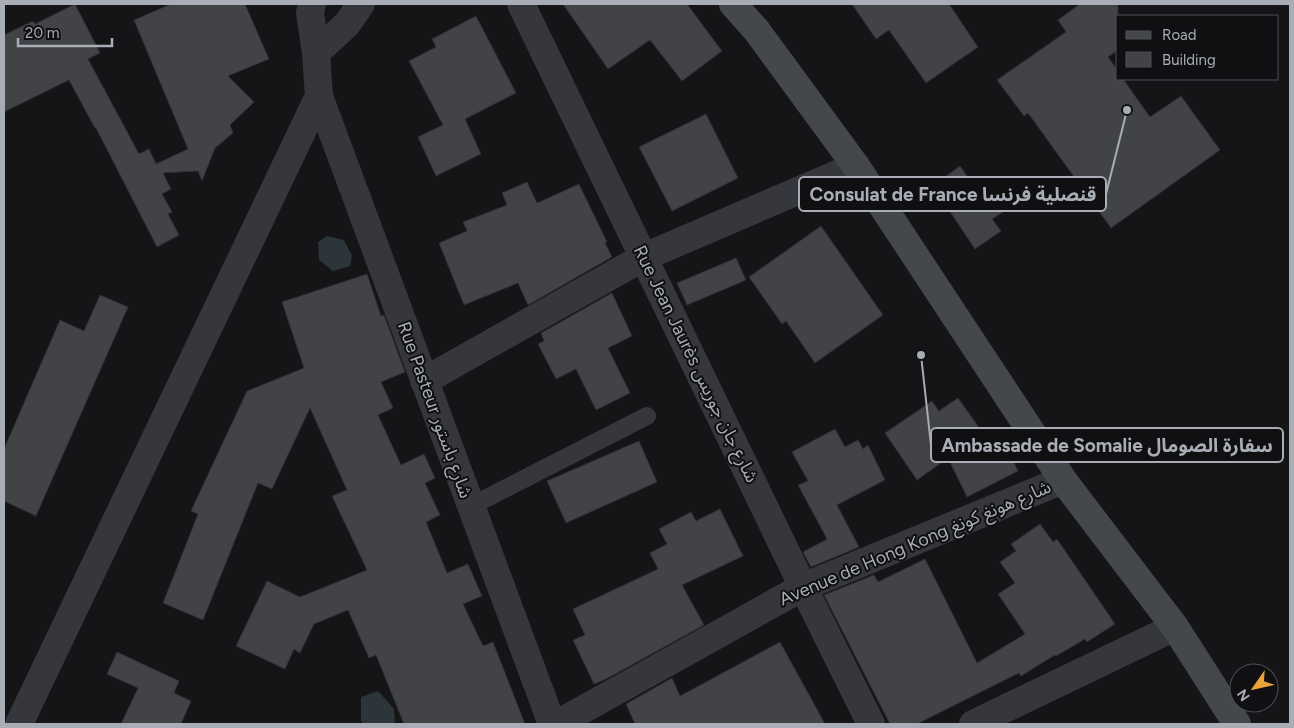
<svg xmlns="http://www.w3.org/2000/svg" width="1294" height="728" font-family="Figtree,'Noto Sans Arabic',sans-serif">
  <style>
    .water { fill: #2c353a }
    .building { fill: #424347; stroke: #2f2f33 }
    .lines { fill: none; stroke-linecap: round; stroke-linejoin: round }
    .lane { stroke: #36373c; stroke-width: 18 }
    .street { stroke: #36373c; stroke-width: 28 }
    .secondary { stroke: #44474c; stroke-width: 28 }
    .labels { text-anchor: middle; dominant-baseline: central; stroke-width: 4; stroke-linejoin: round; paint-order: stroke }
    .street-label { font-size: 18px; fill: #a8adb6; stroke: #101012 }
    .leader { fill: none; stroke: #a8adb6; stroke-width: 2 }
    .callout-dot { fill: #a8adb6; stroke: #101012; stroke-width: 2 }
    .callout { fill: #101012; stroke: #a8adb6; stroke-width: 2 }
    .callout-label { font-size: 19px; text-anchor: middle; font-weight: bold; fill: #a8adb6 }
  </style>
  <rect width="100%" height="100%" fill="#151517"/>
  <!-- water -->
  <path class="water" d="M327,236L344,240L352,256L350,266L333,271L319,260L318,242Z
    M378,691L394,709L395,724H364L361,721V697Z"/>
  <!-- building -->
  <path class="building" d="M75,4L100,53L88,59L139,154L149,149L156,164L188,149L134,20L171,4H245L269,59L228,76L254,102L230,125L233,133L215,148L202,181L198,171L163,173L171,189L162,194L172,212L168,214L179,235L157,247L96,128H95L69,80L4,112V35L33,21L35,24Z
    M563,4H687L722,51L682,81L650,40L608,69Z
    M852,4H949L978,47L926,83L889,30L876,39Z
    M1080,4H1118V50L1108,57L1118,71V79H1123L1150,117L1181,96L1220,150L1111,228L1028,113L1024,116L997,80L1066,32L1058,20Z
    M476,16L516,93L465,119L481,154L436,176L418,137L443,125L409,61L436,47L432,39Z
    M706,114L738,178L672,211L639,147Z
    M960,166L974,186L982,181L1003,212L992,219L1001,231L975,249L933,186Z
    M527,182L537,203L579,184L607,242L605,243L612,257L528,305L518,283L464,305L439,243L467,231L463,222L507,205L502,193Z
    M821,226L883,315L815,363L786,321L782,324L749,277Z
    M736,258L746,280L687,305L677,283Z
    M367,274L381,316L384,315L405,372L381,382L393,408L378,415L401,465L424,454L435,478L425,483L440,515L426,522L447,573L468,564L482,596L463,604L483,646L493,642L525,724H404L376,655L369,658L348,610L314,624L300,653L294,649L285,669L236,646L267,581L300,597L367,570L332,496L347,490L310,408L272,489L258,483L203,620L163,603L198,514L191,511L247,391L304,368L282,302Z
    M612,293L632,336L608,348L630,393L596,410L576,369L556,379L538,344L544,341L541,333Z
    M100,295L128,307L36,516L4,501V449L60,320L84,331Z
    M958,398L998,454L1008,450L1018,471L967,497L948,458L917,480L885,433L932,401L939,411Z
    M835,429L845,447L858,440L863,449L868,445L885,480L837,505L859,547L811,567L803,552L827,539L798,485L808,481L792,452Z
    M639,441L657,482L566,523L547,481Z
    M720,509L743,556L682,585L704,625L608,678L594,684L573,640L585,635L573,609L658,569L650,553L667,544L659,529L691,512L696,521Z
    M1040,524L1053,542L1057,539L1115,624L1087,642L1085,639L1056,656L1055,655L1021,676L1019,673L917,724H890L824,595L874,575L878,582L925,559L977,663L1025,634L998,594L1015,583L1000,562L1016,551L1011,544Z
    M780,642L825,724H635L626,704L672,678L680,696Z
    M117,652L179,681L174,693L191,701L181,724H121L138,688L107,674Z"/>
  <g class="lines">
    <!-- lane -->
    <path class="lane" d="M471,506L647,416"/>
    <!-- street -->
    <path class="street" d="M521,4L803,587L871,724
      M316,53L347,24L361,4
      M319,96L552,724
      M424,381L644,257L856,166
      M19,724L319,96L316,53L310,13L312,4
      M557,724L803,587L1063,480
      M973,724L1175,627"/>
    <!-- secondary -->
    <path class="secondary" d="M733,4L757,31L856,166L1063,480L1175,627L1237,724"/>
  </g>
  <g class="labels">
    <!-- street labels -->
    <g class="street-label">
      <text transform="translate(696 364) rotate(64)">Rue Jean Jaurès شارع جان جوريس</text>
      <text transform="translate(435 410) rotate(70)">Rue Pasteur شارع باستور</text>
      <text transform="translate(915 543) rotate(-23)">Avenue de Hong Kong شارع هونغ كونغ</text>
    </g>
  </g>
  <!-- callouts -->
  <path class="leader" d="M1127 110L1106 194M921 355L931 445"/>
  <g class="callout-dot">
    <circle cx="1127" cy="110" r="5"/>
    <circle cx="921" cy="355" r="5"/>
  </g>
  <g class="callout">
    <rect x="799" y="177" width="307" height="34" rx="5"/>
    <rect x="931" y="428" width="352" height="34" rx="5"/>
  </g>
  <g class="callout-label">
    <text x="953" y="201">Consulat de France قنصلية فرنسا</text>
    <text x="1107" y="452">Ambassade de Somalie سفارة الصومال</text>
  </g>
  <!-- border -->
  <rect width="1294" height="728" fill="none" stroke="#a8adb6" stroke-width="10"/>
  <!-- legend -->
  <rect x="1116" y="15" width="162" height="65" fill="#101012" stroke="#4d4f54"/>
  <rect x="1126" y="31" width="25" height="8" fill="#44474c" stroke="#4d4f54"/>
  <text x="1162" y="40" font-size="15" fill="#a8adb6">Road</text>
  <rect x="1126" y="52" width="25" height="15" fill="#424347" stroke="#4d4f54"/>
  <text x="1162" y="65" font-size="15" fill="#a8adb6">Building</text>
  <!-- north arrow -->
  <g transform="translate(1254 688) rotate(236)"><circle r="24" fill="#101012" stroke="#4d4f54"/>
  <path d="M0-4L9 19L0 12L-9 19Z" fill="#eaa33a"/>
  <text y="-8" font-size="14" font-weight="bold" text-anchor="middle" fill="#a8adb6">N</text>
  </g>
  <!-- scale -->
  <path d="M18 38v8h94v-8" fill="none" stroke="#a8adb6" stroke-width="2.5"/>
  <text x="25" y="38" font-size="15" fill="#a8adb6" stroke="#101012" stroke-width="4" paint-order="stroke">20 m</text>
</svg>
